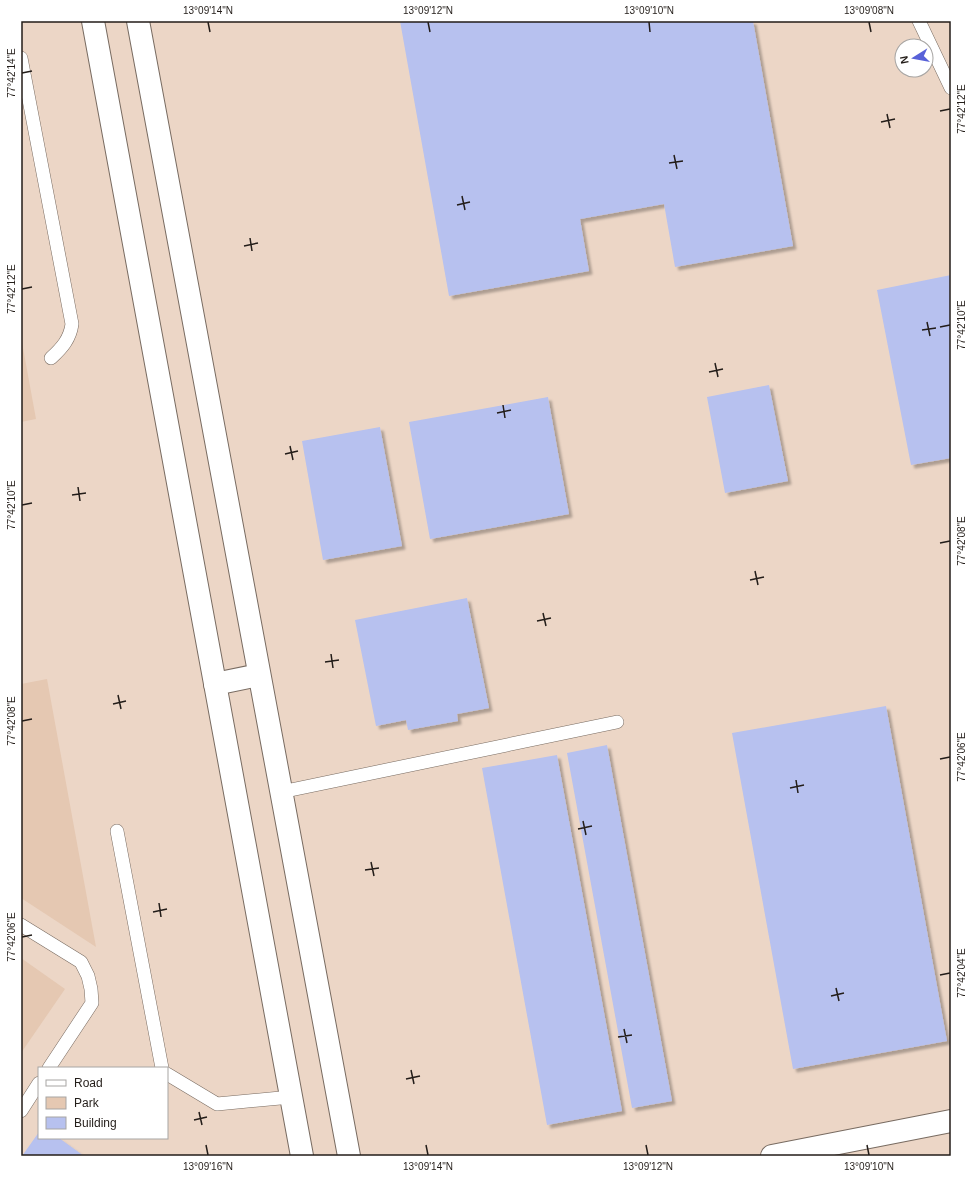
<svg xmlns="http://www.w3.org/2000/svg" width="972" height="1177" font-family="Arial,sans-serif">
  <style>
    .built { fill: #ecd6c6; fill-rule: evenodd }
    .green { fill: #e5c8b2 }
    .building { fill: #b7c1ef; filter: url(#shadow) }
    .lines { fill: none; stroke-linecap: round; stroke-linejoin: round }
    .service-casing { stroke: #786b61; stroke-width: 14 }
    .minor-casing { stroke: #786b61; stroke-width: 24 }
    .tertiary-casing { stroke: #786b61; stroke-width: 24 }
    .secondary-casing { stroke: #786b61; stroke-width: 24 }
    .service { stroke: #fff; stroke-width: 13 }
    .minor { stroke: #fff; stroke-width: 22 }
    .tertiary { stroke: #fff; stroke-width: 22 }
    .secondary { stroke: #fff; stroke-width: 22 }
    .ticks { fill: none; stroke: #231d19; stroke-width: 1.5 }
    .neatline { fill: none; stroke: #231d19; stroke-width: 1.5 }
    .ticks-label { font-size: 10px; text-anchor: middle; fill: #231d19 }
  </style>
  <defs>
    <filter id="shadow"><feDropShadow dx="3.5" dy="3.5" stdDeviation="1" flood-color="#0004"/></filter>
  </defs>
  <rect width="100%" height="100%" fill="#f3e4d9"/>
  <!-- built -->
  <path class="built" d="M21,21H951V1156H21ZM902,46H926V70H902ZM39,1068H167V1138H39Z"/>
  <!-- green -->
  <path class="green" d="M21,337L36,419L21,422Z
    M47,679L96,947L21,898V684Z
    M21,958L65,989L21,1053Z"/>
  <!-- building -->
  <path class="building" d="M400,21H753L793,246L675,267L664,204L580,219L589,271L449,296Z
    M951,275V458L911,465L877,290Z
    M769,385L788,481L725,493L707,397Z
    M548,397L569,514L430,539L409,422Z
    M380,427L402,546L323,560L302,441Z
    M467,598L489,708L457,714L458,721L408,730L406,720L376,726L355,620Z
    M886,706L947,1041L793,1069L732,733Z
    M607,745L672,1101L632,1108L567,753Z
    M557,755L622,1111L547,1125L482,768Z
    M39,1132V1138H59L84,1156H22Z"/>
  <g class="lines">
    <defs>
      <path id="service" d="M919,21L951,88
        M21,58L72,324C70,339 62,348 51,358
        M281,792L617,722
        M117,831L162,1068
        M21,925L81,962L88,976L91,989L92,1003L49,1068
        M167,1074L217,1104L291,1097
        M21,1111L39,1083"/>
      <path id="minor" d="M772,1156L951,1121"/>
      <path id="tertiary" d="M215,684L259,675"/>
      <path id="secondary" d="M93,21L302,1156
        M138,21L349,1156"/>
    </defs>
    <!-- service casing -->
    <use href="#service" class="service-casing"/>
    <!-- minor casing -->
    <use href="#minor" class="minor-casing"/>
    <!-- tertiary casing -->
    <use href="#tertiary" class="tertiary-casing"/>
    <!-- secondary casing -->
    <use href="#secondary" class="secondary-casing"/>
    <!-- service -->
    <use href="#service" class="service"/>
    <!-- minor -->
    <use href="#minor" class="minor"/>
    <!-- tertiary -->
    <use href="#tertiary" class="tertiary"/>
    <!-- secondary -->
    <use href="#secondary" class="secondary"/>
  </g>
  <!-- ticks -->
  <path class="ticks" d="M208,22L210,32M428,22L430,32M649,22L650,32M869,22L871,32M22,73L32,71M940,111L950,109M887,114L890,128M881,122L895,119M674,155L677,169M669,163L683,161M462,196L465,210M457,205L470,202M250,238L252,251M244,246L258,243M22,289L32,287M927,322L930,336M940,327L950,325M922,330L936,328M715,363L718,377M709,372L723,369M503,405L505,418M497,413L511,410M290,446L293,460M285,454L298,451M78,487L80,501M72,495L86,493M22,505L32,503M940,543L950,541M755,571L758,585M750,580L764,577M543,613L546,626M537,621L551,618M331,654L333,668M325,662L339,660M118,695L121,709M113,704L126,701M22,721L32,719M940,759L950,757M796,780L798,793M790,788L804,785M583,821L586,835M578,829L592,826M371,862L374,876M365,870L379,868M159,903L161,917M153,912L167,909M22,937L32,935M940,975L950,973M836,988L839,1001M831,996L844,993M624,1029L627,1043M618,1037L632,1035M411,1070L414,1084M406,1079L420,1076M199,1112L202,1125M194,1120L207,1117M206,1145L208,1155M426,1145L428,1155M646,1145L648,1155M867,1145L869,1155"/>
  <!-- border -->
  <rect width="972" height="1177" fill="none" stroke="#ffffff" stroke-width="44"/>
  <!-- legend -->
  <rect x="38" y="1067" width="130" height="72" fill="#ffffff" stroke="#a7a5a3"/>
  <rect x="46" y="1080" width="20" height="6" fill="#ffffff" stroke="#a7a5a3"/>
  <text x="74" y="1087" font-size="12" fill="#231d19">Road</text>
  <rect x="46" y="1097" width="20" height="12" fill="#e5c8b2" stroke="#a7a5a3"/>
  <text x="74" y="1107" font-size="12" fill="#231d19">Park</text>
  <rect x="46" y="1117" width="20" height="12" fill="#b7c1ef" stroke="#a7a5a3"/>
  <text x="74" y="1127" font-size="12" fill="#231d19">Building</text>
  <!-- north arrow -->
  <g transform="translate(914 58) rotate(259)"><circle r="19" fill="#ffffff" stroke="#a7a5a3"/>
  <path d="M0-3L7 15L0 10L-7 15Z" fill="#5861d8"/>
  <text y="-6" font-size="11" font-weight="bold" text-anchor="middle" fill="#231d19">N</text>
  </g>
  <rect x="22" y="22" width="928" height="1133" class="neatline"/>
  <g class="ticks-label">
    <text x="208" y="14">13°09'14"N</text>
    <text x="428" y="14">13°09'12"N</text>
    <text x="649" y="14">13°09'10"N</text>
    <text x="869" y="14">13°09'08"N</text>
    <text transform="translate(11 73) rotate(-90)" y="4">77°42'14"E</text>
    <text transform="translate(961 109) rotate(-90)" y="4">77°42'12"E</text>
    <text transform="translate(11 289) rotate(-90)" y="4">77°42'12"E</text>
    <text transform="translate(961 325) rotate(-90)" y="4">77°42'10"E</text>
    <text transform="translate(11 505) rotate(-90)" y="4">77°42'10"E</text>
    <text transform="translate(961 541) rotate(-90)" y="4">77°42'08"E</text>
    <text transform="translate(11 721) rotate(-90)" y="4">77°42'08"E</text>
    <text transform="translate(961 757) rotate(-90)" y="4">77°42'06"E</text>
    <text transform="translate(11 937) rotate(-90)" y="4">77°42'06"E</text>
    <text transform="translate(961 973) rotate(-90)" y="4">77°42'04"E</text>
    <text x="208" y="1170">13°09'16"N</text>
    <text x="428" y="1170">13°09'14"N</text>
    <text x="648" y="1170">13°09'12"N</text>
    <text x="869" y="1170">13°09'10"N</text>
  </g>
</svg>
